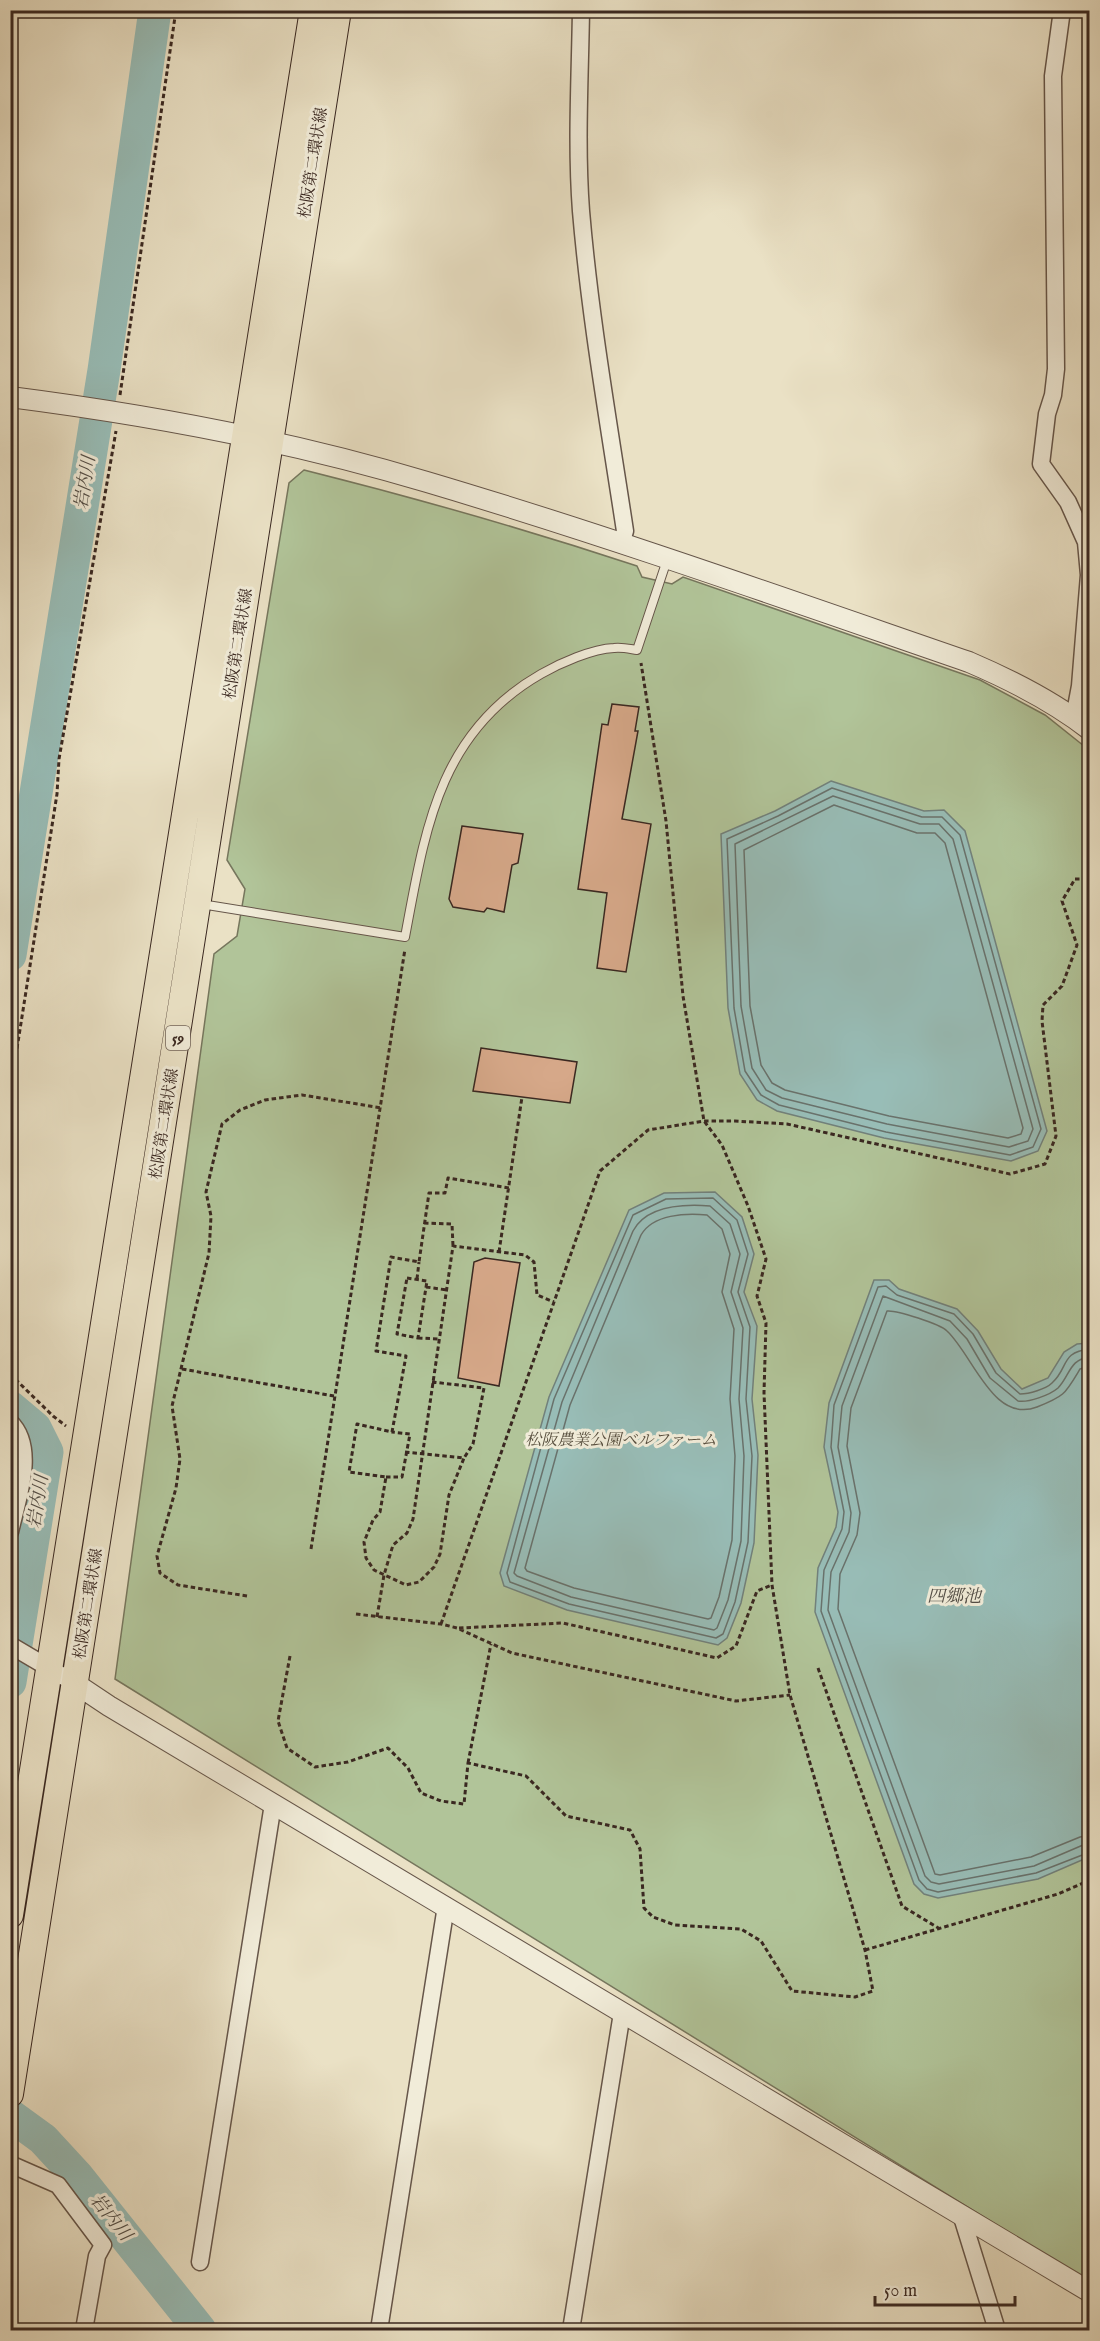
<svg xmlns="http://www.w3.org/2000/svg" width="1100" height="2341" font-family="'IM FELL English','Noto Serif JP',serif">
  <style>
    .green { fill: #b1c499; stroke: #76765d; stroke-width: 1.5 }
    .water { fill: #98bdb7; stroke: #72817b; stroke-width: 1.5 }
    .lines { fill: none; stroke-linecap: round; stroke-linejoin: round }
    .shore { stroke: #69726c; stroke-width: 1.5 }
    .river { stroke: #98bdb7; stroke-width: 33 }
    .building { fill: #d6a889; stroke: #3a2821; stroke-width: 1.5 }
    .service-casing { stroke: #66564a; stroke-width: 10 }
    .minor-casing { stroke: #66564a; stroke-width: 19 }
    .tertiary-casing { stroke: #66564a; stroke-width: 22 }
    .primary-casing { stroke: #3a2821; stroke-width: 28 }
    .path { stroke: #3a2821; stroke-width: 3; stroke-dasharray: 4.5 3; stroke-linecap: butt }
    .service { stroke: #f1ecd9; stroke-width: 8 }
    .minor { stroke: #f1ecd9; stroke-width: 16 }
    .tertiary { stroke: #f1ecd9; stroke-width: 20 }
    .primary { stroke: #eae1c5; stroke-width: 26 }
    .labels { text-anchor: middle; dominant-baseline: central; stroke-width: 6; stroke-linejoin: round; paint-order: stroke }
    .shield { fill: #f1ecd9; stroke: #716358; stroke-width: 1.5 }
    .shield-label { font-size: 15px; font-weight: bold; fill: #3a2821 }
    .street-label { font-size: 16px; fill: #3a2821; stroke: #f1ecd9 }
    .park-label { font-size: 16px; font-style: italic; fill: #584f3f; stroke: #f1ecd9 }
    .water-label { font-size: 18px; font-style: italic; fill: #524d46; stroke: #f1ecd9 }
  </style>
  <rect width="100%" height="100%" fill="#eae1c5"/>
  <filter id="stains"><feTurbulence type="fractalNoise" baseFrequency=".00333" numOctaves="4"/><feColorMatrix values="0 0 0 0 .2 0 0 0 0 .09 0 0 0 0 .02 0 0 0 .5 -.17"/></filter>
  <radialGradient id="worn" r=".72"><stop offset=".6" stop-color="#630" stop-opacity="0"/><stop offset="1" stop-color="#630" stop-opacity=".3"/></radialGradient>
  <!-- green -->
  <path class="green" d="M304,470C416,498 528,530 637,566L642,577L672,584L683,577L980,680L1045,715L1089,750V2282L115,1679L214,954L237,936L245,889L227,860L289,483Z"/>
  <!-- water -->
  <path class="water" d="M831,781L924,811L944,810L965,831L1047,1131L1038,1151L1011,1161L884,1138L777,1111L757,1100L740,1074L728,1008L721,834L775,811Z
    M715,1192L742,1217L754,1254L744,1292L757,1326L752,1399L758,1455L754,1543L741,1603L727,1638L718,1645L567,1610L504,1586L500,1573L549,1397L629,1210L664,1193Z
    M874,1280H889L899,1289L957,1309L978,1331L1001,1369L1022,1389L1048,1378L1064,1352L1077,1344L1089,1343V1857L1038,1879L938,1898L924,1894L914,1884L815,1612L818,1568L836,1527L838,1512L824,1447L829,1403Z"/>
  <g class="lines">
    <!-- shore -->
    <path class="shore" d="M832,788L922,817H942L960,835L1041,1129L1033,1147L1010,1155L886,1132L779,1105L761,1095L745,1071L734,1008L727,839L778,816Z
      M833,796L920,824H939L953,839L1033,1129L1028,1141L1009,1147L887,1124L782,1098L766,1090L752,1068L741,1006L735,844Z
      M834,805L917,833H935L945,843L1023,1128L1021,1134L1008,1138L889,1116L785,1090L772,1083L761,1065L750,1006L744,850Z
      M713,1198L737,1220L748,1254L738,1292L750,1327L746,1399L752,1456L748,1542L735,1602L723,1634L716,1638L569,1604L510,1582L507,1573L554,1399L633,1215L666,1199Z
      M710,1206L730,1224L740,1254L731,1292L743,1328L739,1399L744,1456L741,1541L728,1600L717,1628L714,1630L571,1597L517,1576L514,1573L562,1402L633,1231C647,1205 684,1204 710,1206Z
      M707,1215L722,1229L730,1254L722,1292L734,1329L730,1399L735,1456L732,1540L719,1597L711,1618L708,1619L574,1588L527,1571L525,1568L570,1405L641,1235C653,1214 686,1213 707,1215Z
      M1090,1349C1060,1352 1069,1368 1052,1383C1046,1389 1029,1394 1020,1394L996,1373L973,1334L954,1314L897,1295L886,1286L878,1287L834,1405L831,1447L844,1512L842,1529L824,1570L821,1611L919,1880L927,1889L938,1892L1036,1873L1090,1852
      M1090,1357C1069,1359 1070,1376 1058,1388C1050,1395 1028,1403 1018,1401L990,1378L967,1339L950,1321L883,1296L842,1406L838,1447L851,1513L849,1532L831,1572L828,1610L925,1876L931,1882L939,1884L1034,1866L1083,1845L1090,1844
      M1090,1366L1080,1369C1065,1394 1065,1396 1037,1407C993,1424 973,1355 947,1331C940,1324 897,1310 887,1311L851,1408L847,1446L860,1513L857,1535L840,1574L838,1609L935,1874L940,1875L1031,1857L1080,1837L1090,1835"/>
    <!-- river -->
    <path class="river" d="M10,955L104,370L155,10
      M10,1407L35,1428L47,1452L10,1682
      M10,2115L43,2139L78,2177L200,2330"/>
  </g>
  <!-- building -->
  <path class="building" d="M612,704L639,707L635,731H638L622,819L651,824L626,972L597,968L607,893L578,889L602,724L608,725Z
    M462,826L523,834L518,863L512,865L504,912L487,908L484,912L453,907L449,899Z
    M481,1048L577,1062L570,1103L473,1091Z
    M485,1258L520,1263L499,1386L458,1378L474,1262Z"/>
  <g class="lines">
    <defs>
      <path id="service" d="M201,904L405,937C425,831 438,733 541,674C560,663 592,649 614,648C622,647 630,649 637,650L667,560"/>
      <path id="minor" d="M581,10C580,77 576,145 581,211C590,318 609,425 625,531L621,544
        M1062,10L1053,76L1056,369L1053,395L1047,414L1041,464L1068,502L1086,542L1089,575L1080,686L1074,718
        M10,1422C37,1448 17,1500 10,1532
        M10,1645L76,1684
        M10,2164L58,2185L103,2245L97,2256L84,2330
        M961,2214L997,2330
        M200,2262L273,1804
        M379,2330L446,1906
        M571,2330L622,2013"/>
      <path id="tertiary" d="M10,397C151,415 291,441 427,482C609,536 789,600 969,662C1011,680 1053,701 1090,730
        M76,1684L109,1706L1090,2292"/>
      <path id="primary" d="M10,1915L313,10
        M10,2094L338,10"/>
    </defs>
    <!-- service casing -->
    <use href="#service" class="service-casing"/>
    <!-- minor casing -->
    <use href="#minor" class="minor-casing"/>
    <!-- tertiary casing -->
    <use href="#tertiary" class="tertiary-casing"/>
    <!-- primary casing -->
    <use href="#primary" class="primary-casing"/>
    <!-- path -->
    <path class="path" d="M120,395L176,10
      M10,1093L57,794L59,759L116,431
      M424,1223L452,1224L453,1246
      M499,1252L522,1097
      M407,1278L427,1281L418,1338L397,1334Z
      M417,1279L419,1262
      M426,1287L447,1290
      M418,1338L439,1339
      M182,1369L334,1396
      M10,1374L53,1416L66,1426
      M432,1382L484,1388L473,1444L464,1458
      M405,1452L464,1458L449,1495L440,1554L434,1567L419,1582L406,1585L374,1570L366,1558L364,1542L373,1520L380,1512L386,1477L349,1472L357,1424L392,1432L406,1356L376,1351L391,1257L419,1262L429,1193H445L448,1178L509,1188
      M386,1477H402L410,1434L392,1432
      M311,1549L405,949
      M247,1596L178,1585L160,1573L157,1556L176,1488L180,1459L172,1406L209,1253L211,1216L206,1192L222,1124L240,1110L265,1100L302,1095L382,1108
      M356,1614L441,1624L457,1628L512,1653L736,1701L790,1695
      M377,1617L384,1575L393,1545L407,1533L413,1519L453,1246L525,1255L534,1262L537,1295L554,1302
      M441,1624L600,1171L648,1130L704,1121H735L787,1124L1010,1174L1045,1164L1056,1136L1042,1021L1043,1005L1062,986L1077,945L1062,901L1075,879H1090
      M459,1628L563,1623L717,1658L736,1646L757,1591L772,1585
      M290,1656L278,1721L287,1748L315,1767L348,1762L388,1748L408,1768L421,1793L441,1801L464,1804L468,1763L526,1776L566,1816L630,1830L640,1849L644,1908L653,1917L675,1925L741,1929L761,1941L792,1991L855,1997L873,1991L865,1950L790,1695L772,1585L764,1393L766,1323L757,1296L766,1259L748,1206L722,1145L704,1121L683,996L666,821L641,663
      M818,1668L902,1906L940,1929
      M468,1763L491,1644
      M865,1950L1058,1894L1090,1880"/>
    <!-- service -->
    <use href="#service" class="service"/>
    <!-- minor -->
    <use href="#minor" class="minor"/>
    <!-- tertiary -->
    <use href="#tertiary" class="tertiary"/>
    <!-- primary -->
    <use href="#primary" class="primary"/>
  </g>
  <g class="labels">
    <!-- shield labels -->
    <rect class="shield" x="166" y="1026" width="24" height="24" rx="4.5"/>
    <g class="shield-label">
      <text x="178" y="1038">59</text>
    </g>
    <!-- street labels -->
    <g class="street-label">
      <text transform="translate(314 163) rotate(-81)">松阪第二環状線</text>
      <text transform="translate(239 644) rotate(-81)">松阪第二環状線</text>
      <text transform="translate(165 1124) rotate(-81)">松阪第二環状線</text>
      <text transform="translate(89 1604) rotate(-81)">松阪第二環状線</text>
    </g>
    <!-- park labels -->
    <g class="park-label">
      <text x="621" y="1441">松阪農業公園ベルファーム</text>
    </g>
    <!-- water labels -->
    <g class="water-label">
      <text transform="translate(86 483) rotate(-81)">岩内川</text>
      <text transform="translate(39 1502) rotate(-81)">岩内川</text>
      <text x="954" y="1597">四郷池</text>
      <text transform="translate(110 2218) rotate(51)">岩内川</text>
    </g>
  </g>
  <!-- margin -->
  <rect width="1100" height="2341" fill="none" stroke="#eae1c5" stroke-width="36"/>
  <rect x="12" y="12" width="1076" height="2317" fill="none" stroke="#3a2821" stroke-width="3"/>
  <rect x="18" y="18" width="1064" height="2305" fill="none" stroke="#3a2821" stroke-width="1.5"/>
  <!-- scale -->
  <path d="M875 2296v9h140v-9" fill="none" stroke="#3a2821" stroke-width="3"/>
  <text x="884" y="2296" font-size="18" fill="#3a2821" stroke="#f1ecd9" stroke-width="4.5" paint-order="stroke">50 m</text>
  <rect width="100%" height="100%" filter="url(#stains)"/>
  <rect width="100%" height="100%" fill="url(#worn)"/>
</svg>
